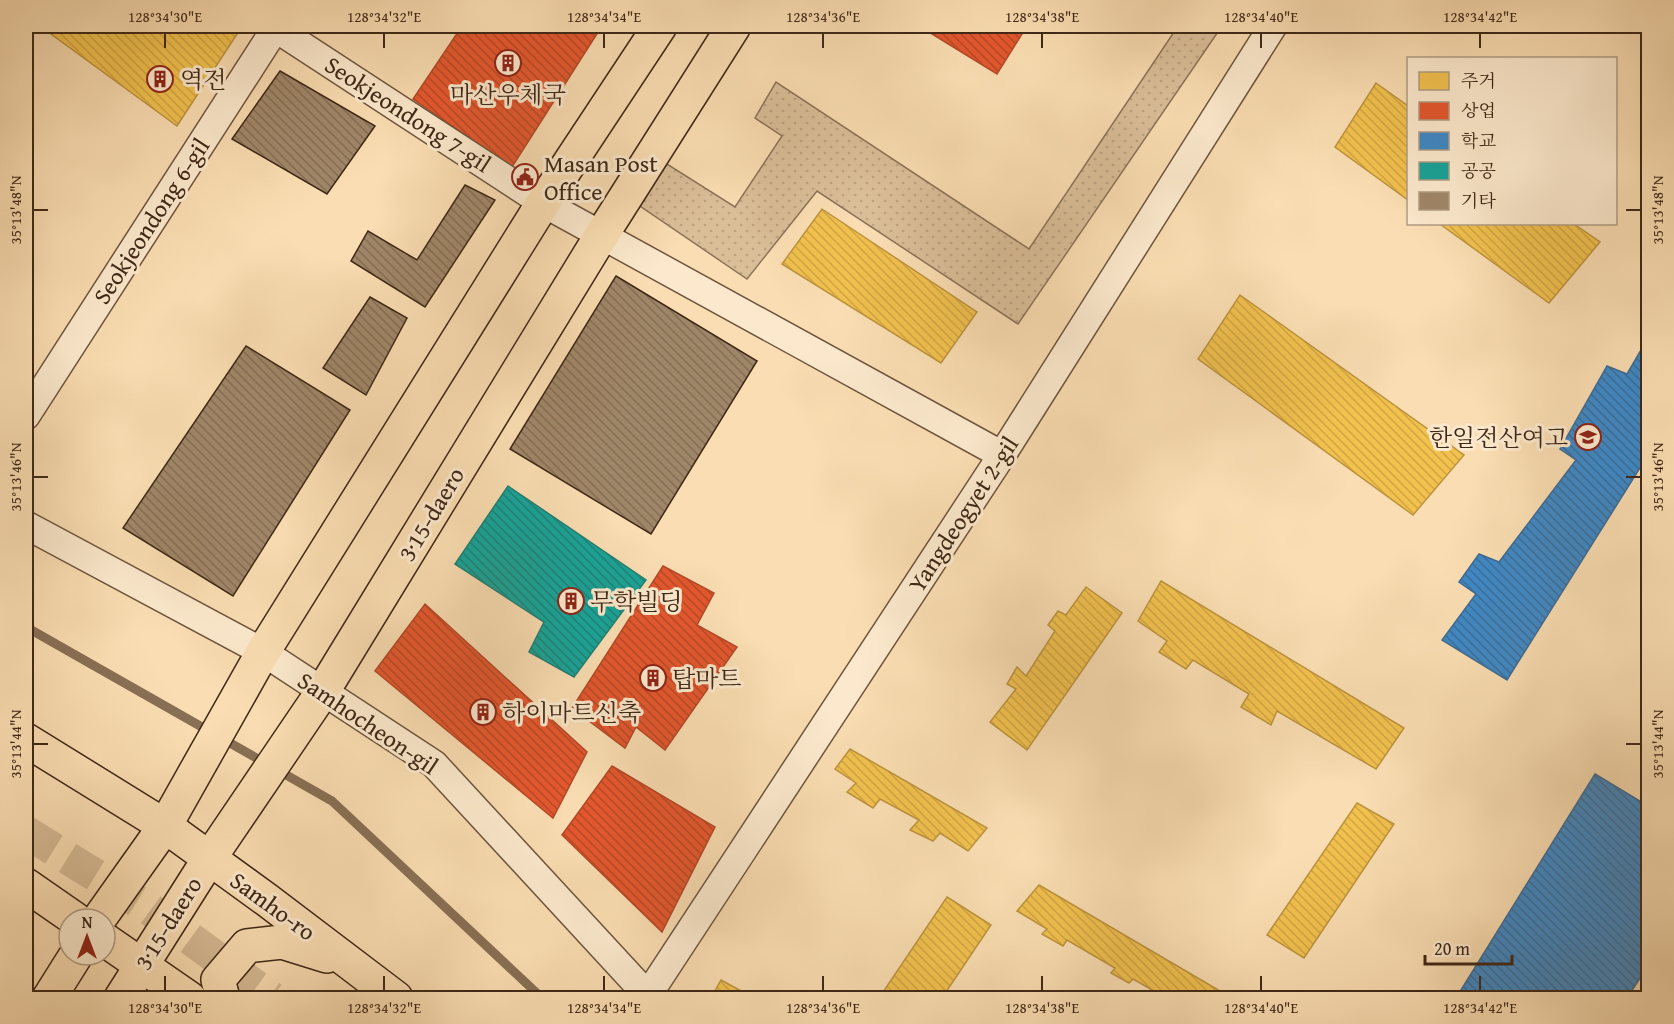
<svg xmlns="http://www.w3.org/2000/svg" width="1674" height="1024" font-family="'Gentium Book Plus','Noto Serif KR',serif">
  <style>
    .grass { fill: url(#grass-dots); stroke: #8c7358; stroke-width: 1.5 }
    .homes { fill: url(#homes-back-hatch); stroke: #bc933e; stroke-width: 1.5 }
    .shops { fill: url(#shops-back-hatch); stroke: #b24927; stroke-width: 1.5 }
    .schools { fill: url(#schools-back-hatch); stroke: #3f6b91; stroke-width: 1.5 }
    .public { fill: url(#public-back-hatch); stroke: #237e71; stroke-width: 1.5 }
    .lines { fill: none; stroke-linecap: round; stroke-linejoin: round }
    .stream { stroke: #896f54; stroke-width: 9 }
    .building { fill: url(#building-back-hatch); stroke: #3f2817; stroke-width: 1.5 }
    .primary-tunnel { stroke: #d5b993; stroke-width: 33; stroke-dasharray: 33 16; stroke-linecap: butt }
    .minor-casing { stroke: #6e553e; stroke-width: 30 }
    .primary-casing { stroke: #3f2817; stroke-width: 36 }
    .minor { stroke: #fce9cd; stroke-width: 27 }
    .primary { stroke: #faddb2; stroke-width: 33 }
    .ticks { fill: none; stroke: #3f2817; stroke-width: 2 }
    .labels { text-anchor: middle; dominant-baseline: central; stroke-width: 6; stroke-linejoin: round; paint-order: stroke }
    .poi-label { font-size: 24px; fill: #3f2817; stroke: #fce9cd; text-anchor: start }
    .street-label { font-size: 24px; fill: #3f2817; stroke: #fce9cd }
    .neatline { fill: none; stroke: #3f2817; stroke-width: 2 }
    .ticks-label { font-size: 15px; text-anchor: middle; fill: #3f2817 }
  </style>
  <defs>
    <pattern id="grass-dots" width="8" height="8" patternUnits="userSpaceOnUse" patternTransform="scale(1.5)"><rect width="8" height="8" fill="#dabe98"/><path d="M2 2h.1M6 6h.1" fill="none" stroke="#bca382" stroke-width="1.8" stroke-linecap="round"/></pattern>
    <pattern id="homes-back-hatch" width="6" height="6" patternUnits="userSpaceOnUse" patternTransform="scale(1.5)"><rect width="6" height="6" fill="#f2c14e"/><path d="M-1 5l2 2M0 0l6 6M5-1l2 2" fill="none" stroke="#d1a643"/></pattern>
    <pattern id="shops-back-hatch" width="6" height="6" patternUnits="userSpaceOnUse" patternTransform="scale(1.5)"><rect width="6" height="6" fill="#e4572e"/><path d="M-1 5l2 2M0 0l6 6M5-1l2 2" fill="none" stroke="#ba4826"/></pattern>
    <pattern id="schools-back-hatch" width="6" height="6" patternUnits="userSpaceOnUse" patternTransform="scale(1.5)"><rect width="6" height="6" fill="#3f88c5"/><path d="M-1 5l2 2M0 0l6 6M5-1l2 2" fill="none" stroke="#366f9f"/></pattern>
    <pattern id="public-back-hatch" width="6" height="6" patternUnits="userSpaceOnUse" patternTransform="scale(1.5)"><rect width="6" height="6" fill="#17a398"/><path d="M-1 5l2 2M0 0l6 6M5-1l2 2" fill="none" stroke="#16857b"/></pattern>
    <pattern id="building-back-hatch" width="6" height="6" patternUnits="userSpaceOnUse" patternTransform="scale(1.5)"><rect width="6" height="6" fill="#a08668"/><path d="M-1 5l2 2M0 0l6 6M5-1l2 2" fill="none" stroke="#846e55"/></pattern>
  </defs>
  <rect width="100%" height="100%" fill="#faddb2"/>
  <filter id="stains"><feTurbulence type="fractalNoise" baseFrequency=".00333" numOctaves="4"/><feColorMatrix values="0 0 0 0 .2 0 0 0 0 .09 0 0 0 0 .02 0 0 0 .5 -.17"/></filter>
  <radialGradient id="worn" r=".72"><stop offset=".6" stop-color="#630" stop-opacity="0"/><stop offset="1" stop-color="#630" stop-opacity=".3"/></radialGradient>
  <!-- grass -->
  <path class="grass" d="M1178,26H1222L1018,324L817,191L747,279L637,204L667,164L735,207L782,136L755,118L776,82L1029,249Z"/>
  <!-- homes -->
  <path class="homes" d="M40,26H230L239,31L177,126Z
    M1376,83L1408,106V200L1335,147Z
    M822,209L977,312L941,363L782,264Z
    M1440,224H1574L1600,242L1549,303Z
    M1240,295L1464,455L1413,515L1198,359Z
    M1161,581L1404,728L1376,769L1277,711L1271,725L1241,707L1249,694L1193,660L1186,669L1159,652L1167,641L1138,621Z
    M1086,587L1122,613L1027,750L990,722L1016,689L1007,684L1017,667L1026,676L1055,631L1048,625L1058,611L1066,615Z
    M850,749L987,828L968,851L940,833L933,841L910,830L919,820L880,799L873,808L847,792L856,783L835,769Z
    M1357,803L1394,824L1304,958L1267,935Z
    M1039,885L1232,998H1166L1133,979L1129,983L1111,973L1115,968L1067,940L1063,946L1042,934L1047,929L1017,911Z
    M947,897L991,925L942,998H879Z
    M721,980L754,998H711Z"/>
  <!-- shops -->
  <path class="shops" d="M462,26H602L512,167L413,99Z
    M919,26H1027L997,74Z
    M663,566L714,593L697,625L737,647L665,750L636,727L625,748L572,708Z
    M425,604L587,752L553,818L375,671Z
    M612,766L715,827L662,932L562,835Z"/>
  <!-- schools -->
  <path class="schools" d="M1648,338V455L1507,680L1442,640L1476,594L1459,582L1479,554L1499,562L1576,460L1560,449L1607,366L1627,374Z
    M1595,774L1648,806V966L1627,998H1456Z"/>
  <!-- public -->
  <path class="public" d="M508,486L646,580L574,677L529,652L544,622L455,564Z"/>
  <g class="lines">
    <!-- stream -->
    <path class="stream" d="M26,627L332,801L542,998"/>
  </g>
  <!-- building -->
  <path class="building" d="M280,71L375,126L327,194L232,139Z
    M465,185L495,200L425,307L351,261L368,231L417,260Z
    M616,276L757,361L651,534L510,449Z
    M370,297L407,318L366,395L323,368Z
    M246,346L350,410L233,596L123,528Z"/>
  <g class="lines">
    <!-- primary-tunnel -->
    <path class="primary-tunnel" d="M26,832L148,908L272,998"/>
    <defs>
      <path id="minor" d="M272,26L543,203L1002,455
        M26,416L277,26
        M26,525L263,652L434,764L650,998
        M646,998L1002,455L1273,26"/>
      <path id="primary" d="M26,740L165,826L267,900L396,998
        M26,885L75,919
        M99,919L165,826L263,652L543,203L660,26
        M105,940L189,998
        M49,998L76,955
        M121,998L209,859L323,691L601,236L734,26
        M223,998L218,980L247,946L282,942L327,956"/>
    </defs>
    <!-- minor casing -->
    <use href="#minor" class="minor-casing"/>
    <!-- primary casing -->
    <use href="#primary" class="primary-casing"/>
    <!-- minor -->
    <use href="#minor" class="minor"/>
    <!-- primary -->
    <use href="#primary" class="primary"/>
  </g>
  <!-- ticks -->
  <path class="ticks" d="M165,33V48M384,33V48M604,33V48M823,33V48M1042,33V48M1261,33V48M1480,33V48M33,210H48M1626,210H1641M33,477H48M1626,477H1641M33,744H48M1626,744H1641M165,976V991M384,976V991M604,976V991M823,976V991M1042,976V991M1261,976V991M1480,976V991"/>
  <!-- icons -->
  <defs>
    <symbol id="building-ring" viewBox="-11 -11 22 22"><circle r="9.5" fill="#fce9cd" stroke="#8f2418" stroke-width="1.5"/><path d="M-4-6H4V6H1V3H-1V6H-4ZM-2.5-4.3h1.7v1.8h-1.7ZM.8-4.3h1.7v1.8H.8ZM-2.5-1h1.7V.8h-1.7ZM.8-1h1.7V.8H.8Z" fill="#8f2418"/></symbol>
    <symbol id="civic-ring" viewBox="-11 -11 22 22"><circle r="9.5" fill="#fce9cd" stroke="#8f2418" stroke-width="1.5"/><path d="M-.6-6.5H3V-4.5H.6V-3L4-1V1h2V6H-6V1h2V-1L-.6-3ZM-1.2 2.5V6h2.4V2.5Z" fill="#8f2418"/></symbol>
    <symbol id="school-ring" viewBox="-11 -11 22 22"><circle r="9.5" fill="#fce9cd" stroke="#8f2418" stroke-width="1.5"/><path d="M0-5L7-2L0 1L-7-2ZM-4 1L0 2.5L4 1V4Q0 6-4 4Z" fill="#8f2418"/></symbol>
  </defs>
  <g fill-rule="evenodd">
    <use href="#building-ring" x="493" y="48" width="30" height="30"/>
    <use href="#building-ring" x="145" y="64" width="30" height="30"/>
    <use href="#civic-ring" x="510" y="162" width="30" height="30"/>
    <use href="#school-ring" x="1573" y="422" width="30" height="30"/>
    <use href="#building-ring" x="556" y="586" width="30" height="30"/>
    <use href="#building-ring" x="638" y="663" width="30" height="30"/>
    <use href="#building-ring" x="468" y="697" width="30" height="30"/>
  </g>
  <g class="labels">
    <!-- poi labels -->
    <g class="poi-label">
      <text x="180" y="79">역전</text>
      <text x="508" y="94" text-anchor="middle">마산우체국</text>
      <text x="544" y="163">Masan Post<tspan x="544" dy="28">Office</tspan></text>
      <text x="1568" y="437" text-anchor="end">한일전산여고</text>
      <text x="590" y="601">무학빌딩</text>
      <text x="672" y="678">탑마트</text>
      <text x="502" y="712">하이마트신축</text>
    </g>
    <!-- street labels -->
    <g class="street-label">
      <text transform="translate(408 114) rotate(33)">Seokjeondong 7-gil</text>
      <text transform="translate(151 221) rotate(-57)">Seokjeondong 6-gil</text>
      <text transform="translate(431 514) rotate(-59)">3·15-daero</text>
      <text transform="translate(963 514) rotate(-57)">Yangdeogyet 2-gil</text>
      <text transform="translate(368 723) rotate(34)">Samhocheon-gil</text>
      <text transform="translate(273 906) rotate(36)">Samho-ro</text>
      <text transform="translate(168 923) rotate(-58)">3·15-daero</text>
    </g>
  </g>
  <!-- margin -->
  <rect width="1674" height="1024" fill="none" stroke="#faddb2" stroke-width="66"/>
  <!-- legend -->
  <rect x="1407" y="57" width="210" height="168" fill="#fce9cd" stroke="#b09c84" stroke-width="1.5"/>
  <rect x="1419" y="72" width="30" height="18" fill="#f2c14e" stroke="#b09c84" stroke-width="1.5"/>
  <text x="1461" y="87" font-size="18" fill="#3f2817">주거</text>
  <rect x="1419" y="102" width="30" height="18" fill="#e4572e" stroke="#b09c84" stroke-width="1.5"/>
  <text x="1461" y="117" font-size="18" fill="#3f2817">상업</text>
  <rect x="1419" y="132" width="30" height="18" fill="#3f88c5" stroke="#b09c84" stroke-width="1.5"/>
  <text x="1461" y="147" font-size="18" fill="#3f2817">학교</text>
  <rect x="1419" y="162" width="30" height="18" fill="#17a398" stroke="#b09c84" stroke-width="1.5"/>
  <text x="1461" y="177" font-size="18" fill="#3f2817">공공</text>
  <rect x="1419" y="192" width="30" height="18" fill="#a08668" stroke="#b09c84" stroke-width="1.5"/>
  <text x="1461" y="207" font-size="18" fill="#3f2817">기타</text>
  <!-- north arrow -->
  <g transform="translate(87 937)"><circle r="28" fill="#fce9cd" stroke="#b09c84" stroke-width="1.5"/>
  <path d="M0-4.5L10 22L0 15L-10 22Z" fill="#8f2418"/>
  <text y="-9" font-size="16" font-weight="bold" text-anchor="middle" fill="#3f2817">N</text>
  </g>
  <!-- scale -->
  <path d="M1425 955v9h87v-9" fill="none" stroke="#3f2817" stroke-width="3"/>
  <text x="1434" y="955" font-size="18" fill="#3f2817" stroke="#fce9cd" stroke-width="4.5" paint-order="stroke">20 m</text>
  <rect x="33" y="33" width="1608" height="958" class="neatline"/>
  <g class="ticks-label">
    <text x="165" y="22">128°34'30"E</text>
    <text x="384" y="22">128°34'32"E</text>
    <text x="604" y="22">128°34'34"E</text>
    <text x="823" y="22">128°34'36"E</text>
    <text x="1042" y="22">128°34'38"E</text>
    <text x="1261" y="22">128°34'40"E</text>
    <text x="1480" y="22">128°34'42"E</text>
    <text transform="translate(16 210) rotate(-90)" y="5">35°13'48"N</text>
    <text transform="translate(1658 210) rotate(-90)" y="5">35°13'48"N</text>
    <text transform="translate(16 477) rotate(-90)" y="5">35°13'46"N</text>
    <text transform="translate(1658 477) rotate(-90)" y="5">35°13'46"N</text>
    <text transform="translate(16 744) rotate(-90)" y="5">35°13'44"N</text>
    <text transform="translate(1658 744) rotate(-90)" y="5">35°13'44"N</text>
    <text x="165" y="1013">128°34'30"E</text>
    <text x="384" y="1013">128°34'32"E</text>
    <text x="604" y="1013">128°34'34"E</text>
    <text x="823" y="1013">128°34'36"E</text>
    <text x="1042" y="1013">128°34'38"E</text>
    <text x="1261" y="1013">128°34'40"E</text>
    <text x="1480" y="1013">128°34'42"E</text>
  </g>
  <rect width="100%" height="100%" filter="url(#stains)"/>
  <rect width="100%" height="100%" fill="url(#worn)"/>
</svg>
